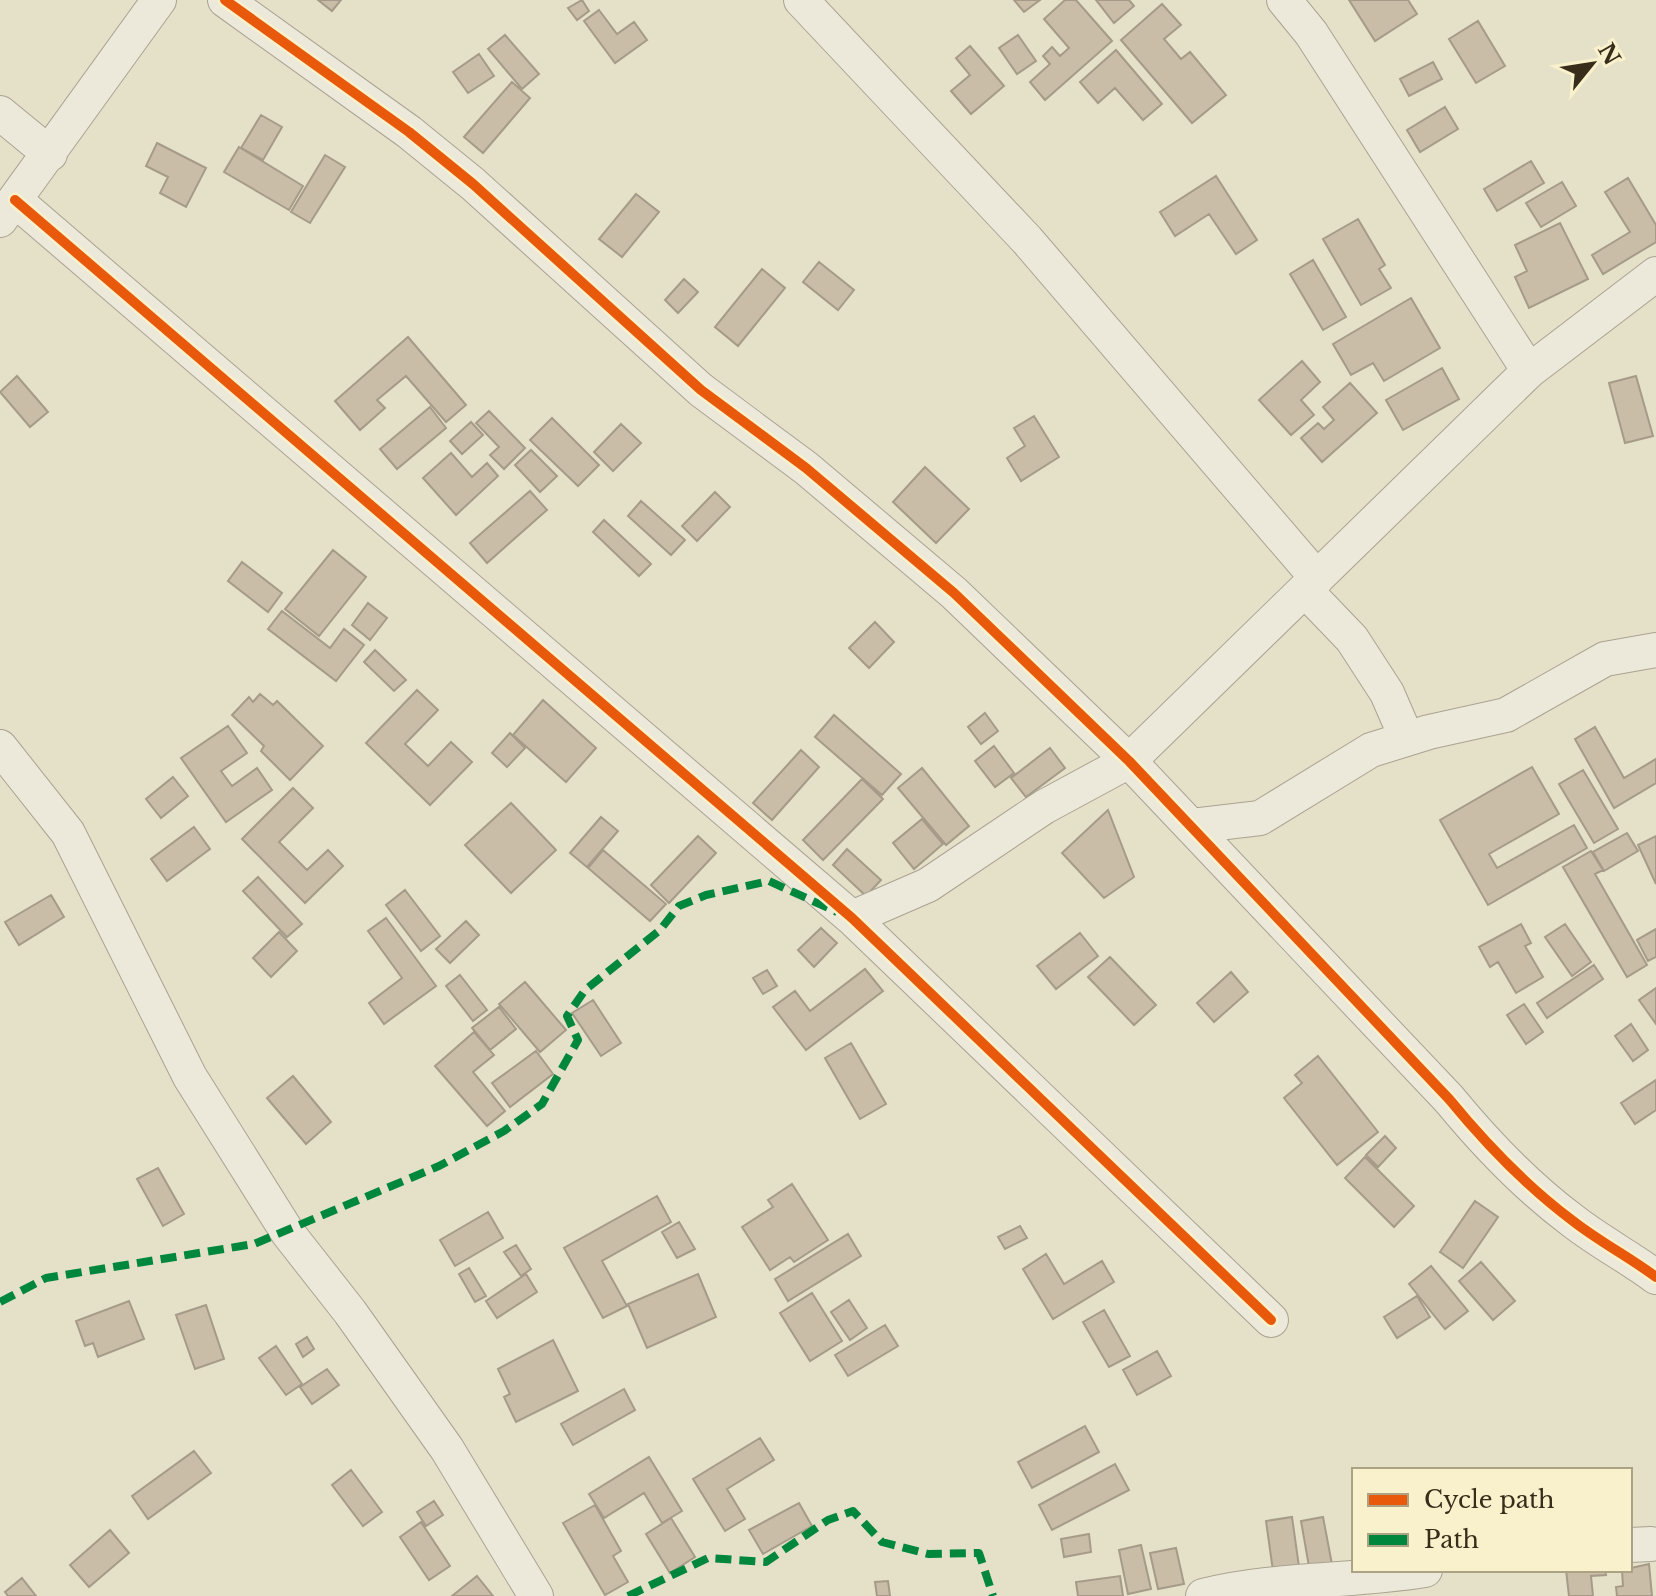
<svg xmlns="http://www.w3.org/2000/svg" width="1656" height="1596" font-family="'Libre Baskerville',serif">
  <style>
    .building { fill: #c9bda8; stroke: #a59b88; stroke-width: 2 }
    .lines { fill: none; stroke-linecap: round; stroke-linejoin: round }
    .street-casing { stroke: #a9a392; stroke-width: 36 }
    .street { stroke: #ece8da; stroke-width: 34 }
    .quiet { stroke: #00873e; stroke-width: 8; stroke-dasharray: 16 8; stroke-linecap: butt }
    .cycleway-casing { stroke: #f9f1cb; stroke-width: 15 }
    .cycleway { stroke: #e8590c; stroke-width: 10 }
  </style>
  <rect width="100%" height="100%" fill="#e5e0c8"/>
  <!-- building -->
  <path class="building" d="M318,0H341L332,11Z
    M582,0L589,11L577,20L568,8Z
    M1014,0H1040L1024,12Z
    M1065,0H1076L1112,41L1045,100L1030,82L1050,64L1043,56L1052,47L1060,56L1069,48L1044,19Z
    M1096,0H1129L1134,6L1114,23Z
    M1349,0H1408L1417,14L1375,41Z
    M1162,4L1181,25L1164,39L1181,59L1190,52L1226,95L1192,123L1121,40Z
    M599,10L617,34L634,22L647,40L615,63L584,21Z
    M1478,21L1505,66L1476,83L1449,39Z
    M505,35L539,74L522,89L488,49Z
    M1018,35L1036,61L1017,74L999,48Z
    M970,46L1004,86L971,114L951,91L970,75L956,58Z
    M1116,50L1162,104L1143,120L1115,88L1098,103L1080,82Z
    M479,54L494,76L468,93L453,72Z
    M1433,62L1442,79L1409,96L1400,79Z
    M512,82L530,98L483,153L464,137Z
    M1445,107L1458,129L1420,152L1407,130Z
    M261,115L282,127L263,160L241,148Z
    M157,143L206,168L186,207L160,193L168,177L146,166Z
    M239,147L303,186L289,210L224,172Z
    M325,155L345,167L310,223L291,212Z
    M1531,161L1544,183L1497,211L1484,189Z
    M1216,176L1257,240L1236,254L1209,214L1175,236L1160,212Z
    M1628,178L1656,225V242L1603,274L1592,255L1630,232L1605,192Z
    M1562,182L1576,206L1541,227L1526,203Z
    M636,194L659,212L622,257L599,239Z
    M1358,219L1385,265L1379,269L1391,288L1361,305L1323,239Z
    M1560,223L1588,279L1529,308L1515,277L1527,271L1515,245Z
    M1313,260L1346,317L1323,330L1290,274Z
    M819,262L854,290L838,310L803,282Z
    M762,269L785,288L738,346L715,327Z
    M684,279L698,292L678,313L665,300Z
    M1411,298L1440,348L1384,381L1373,363L1351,375L1333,344Z
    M408,337L466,405L446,422L406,376L377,400L385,408L360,430L335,401Z
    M1302,361L1320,382L1301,400L1314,415L1291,435L1259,400Z
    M1442,368L1459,399L1403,430L1386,400Z
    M17,376L48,412L30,427L0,392Z
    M1636,376L1653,436L1625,443L1609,383Z
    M1350,383L1377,413L1322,462L1301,438L1318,423L1324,429L1334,420L1323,407Z
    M430,407L446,428L397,469L380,449Z
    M489,411L525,448L504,469L490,455L499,447L476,423Z
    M1034,416L1059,457L1021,481L1007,458L1025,446L1014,428Z
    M552,418L599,465L578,486L530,440Z
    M471,422L483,435L462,454L450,441Z
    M621,424L641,443L613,471L594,452Z
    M531,450L557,476L540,492L515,465Z
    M451,453L472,477L487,463L498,476L456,515L423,478Z
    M925,467L969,509L936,543L893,502Z
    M530,491L547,510L487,563L470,543Z
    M715,492L730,507L697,541L682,526Z
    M641,501L685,540L671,555L628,516Z
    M604,520L651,564L639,576L593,532Z
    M333,550L366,577L319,636L285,609Z
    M242,562L282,593L268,612L228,581Z
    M368,603L387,618L370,640L352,625Z
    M282,611L330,648L344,629L364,645L336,681L268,629Z
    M875,622L894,642L869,668L849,648Z
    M375,650L406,680L394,691L364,662Z
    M417,690L438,710L405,744L428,766L451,742L472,762L430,805L366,743Z
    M260,694L273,705L277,701L323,746L290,780L261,751L264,746L232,715L249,697L253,702Z
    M543,700L596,748L566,782L513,735Z
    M985,713L998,731L981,744L968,727Z
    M834,715L901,774L882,795L815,737Z
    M228,726L247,753L221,771L232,786L257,768L272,790L226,822L181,758Z
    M1595,727L1624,778L1656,759V783L1614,808L1575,739Z
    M510,733L525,748L507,767L492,753Z
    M994,746L1014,773L995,787L975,761Z
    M1050,748L1065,768L1026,797L1011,778Z
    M801,750L819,767L772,820L753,803Z
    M1532,767L1559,814L1489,854L1497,868L1574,825L1587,848L1488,905L1440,820Z
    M922,768L969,826L946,845L898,788Z
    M1583,770L1618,829L1594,843L1559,784Z
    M173,777L188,796L161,818L146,799Z
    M862,779L883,799L823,860L803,840Z
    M293,788L313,808L279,842L307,870L328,850L343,866L305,903L242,839Z
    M511,803L556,850L511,893L465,845Z
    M1108,810L1134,877L1104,898L1062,853Z
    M601,817L618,831L587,867L570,853Z
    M922,819L943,844L914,869L893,843Z
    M194,827L210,849L167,881L151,859Z
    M1627,833L1638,851L1604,871L1593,852Z
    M698,836L716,853L669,903L651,885Z
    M1656,836V884L1638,845Z
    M847,849L881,880L866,896L833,865Z
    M603,850L666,904L650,921L588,868Z
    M1591,851L1603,870L1595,874L1647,965L1627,977L1563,867Z
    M258,877L302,924L287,937L243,891Z
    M405,890L440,936L421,951L386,905Z
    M51,895L64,917L19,945L5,922Z
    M386,918L436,986L384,1024L369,1003L402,978L368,931Z
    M466,921L479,935L450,963L436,949Z
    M1521,924L1531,943L1525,946L1543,977L1516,993L1498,962L1490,967L1479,947Z
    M1565,924L1591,962L1572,976L1545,937Z
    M821,928L837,943L814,967L798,950Z
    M1656,929V957L1648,961L1637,940Z
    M279,932L297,951L271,977L253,958Z
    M1080,933L1098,956L1056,989L1037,966Z
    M1110,957L1156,1005L1134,1025L1088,977Z
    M1594,965L1603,979L1547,1018L1537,1003Z
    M865,969L883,991L806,1050L773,1007L795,991L810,1011Z
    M767,970L777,986L763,994L753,978Z
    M1231,972L1248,992L1214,1022L1197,1003Z
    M460,975L487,1010L473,1021L446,986Z
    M525,982L566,1030L540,1052L499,1004Z
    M1656,988V1024L1639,1000Z
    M593,1000L621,1043L601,1056L572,1013Z
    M1524,1004L1543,1032L1526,1044L1507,1015Z
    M499,1007L516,1029L490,1050L472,1028Z
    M1631,1024L1648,1050L1633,1061L1615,1036Z
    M474,1032L494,1055L473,1072L505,1111L487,1126L435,1066Z
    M851,1043L886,1104L860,1119L825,1058Z
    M536,1051L553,1074L510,1107L492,1083Z
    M1318,1056L1378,1132L1337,1165L1284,1098L1302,1083L1295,1075Z
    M293,1076L331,1122L306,1144L267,1098Z
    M1656,1080V1110L1635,1124L1621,1103Z
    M1385,1136L1396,1148L1378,1167L1366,1155Z
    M1365,1157L1414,1206L1394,1227L1345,1178Z
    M158,1168L184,1214L163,1226L137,1179Z
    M792,1184L828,1240L794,1262L790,1257L770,1270L742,1227L773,1207L768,1200Z
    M657,1196L671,1222L602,1261L627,1306L603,1318L564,1248Z
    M1475,1201L1498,1217L1463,1268L1440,1252Z
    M488,1212L503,1238L455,1266L440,1240Z
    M679,1222L695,1249L677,1258L662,1232Z
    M1020,1226L1027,1238L1005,1249L998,1237Z
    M848,1234L861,1256L788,1301L775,1279Z
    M516,1245L531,1269L521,1276L504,1252Z
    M1046,1254L1064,1284L1102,1261L1114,1282L1053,1319L1023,1269Z
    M1481,1262L1515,1301L1493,1320L1459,1281Z
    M1431,1266L1468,1311L1445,1329L1409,1284Z
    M469,1268L486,1296L475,1302L459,1274Z
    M526,1274L537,1292L497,1318L486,1301Z
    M698,1274L716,1317L647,1348L628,1304Z
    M812,1293L842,1341L810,1361L780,1313Z
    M1417,1296L1430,1317L1397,1338L1384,1317Z
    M849,1300L867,1328L850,1340L831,1312Z
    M129,1301L144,1339L98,1357L93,1343L85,1346L76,1321Z
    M206,1305L224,1359L195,1369L176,1315Z
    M1104,1310L1130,1356L1109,1367L1083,1322Z
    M885,1325L898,1346L848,1376L835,1355Z
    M307,1337L314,1349L303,1357L296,1344Z
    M553,1340L578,1391L516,1422L504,1397L510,1394L498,1369Z
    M276,1346L302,1384L286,1395L259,1358Z
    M1157,1351L1171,1376L1137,1395L1123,1370Z
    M327,1369L339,1385L312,1404L300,1387Z
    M624,1389L635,1410L573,1445L561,1424Z
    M1085,1426L1099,1452L1032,1488L1018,1462Z
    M760,1438L774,1460L727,1489L745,1519L725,1531L693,1479Z
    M194,1451L211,1473L148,1519L132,1496Z
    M649,1457L682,1511L662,1523L644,1493L604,1518L589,1494Z
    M1115,1464L1129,1490L1052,1530L1039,1505Z
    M351,1470L382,1512L363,1526L332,1485Z
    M434,1501L443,1515L426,1526L417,1512Z
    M799,1503L812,1526L763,1554L749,1530Z
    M595,1505L621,1551L613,1556L628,1582L605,1595L563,1523Z
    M1292,1517L1300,1574L1274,1578L1266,1521Z
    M1323,1517L1334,1575L1311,1578L1301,1521Z
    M671,1518L695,1557L670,1573L646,1534Z
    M421,1522L450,1566L429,1580L400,1537Z
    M110,1530L129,1553L89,1587L70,1565Z
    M1089,1534L1091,1552L1064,1557L1061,1539Z
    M1141,1545L1151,1589L1128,1594L1119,1550Z
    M1176,1548L1184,1584L1158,1589L1150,1553Z
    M1649,1564L1652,1596H1617L1616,1587L1623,1586L1622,1570Z
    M1566,1570H1605L1606,1575L1591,1576L1593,1596H1569Z
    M477,1576L493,1596H452Z
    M1120,1576L1123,1596H1078L1076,1582Z
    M22,1578L36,1596H8L5,1592Z
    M888,1581L890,1596H877L875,1582Z"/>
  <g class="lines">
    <defs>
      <path id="street" d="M225,0L409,132L473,184L701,390L806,468L954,593L1129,761L1449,1099C1486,1144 1526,1186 1573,1221C1600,1242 1629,1257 1656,1277
        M801,0L1027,240L1317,578
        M1284,0L1311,33L1529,371
        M0,113L50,154
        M15,200L852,918L1271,1320
        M0,220L159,0
        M1305,590L1352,639L1387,693L1407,739
        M0,747L68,833L190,1077L288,1233L350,1312L447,1449L536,1596
        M1192,826L1260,818L1371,750L1429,732L1506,715L1605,659L1656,650
        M852,918L928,885L1044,807L1129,761L1529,371L1656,274
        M1630,1545L1651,1544
        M1203,1596C1275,1578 1351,1582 1425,1570"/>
    </defs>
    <!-- street casing -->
    <use href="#street" class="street-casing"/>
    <!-- street -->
    <use href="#street" class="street"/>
    <!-- quiet -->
    <path class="quiet" d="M0,1302L46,1278L254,1244L439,1166L504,1131L542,1104L578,1040L567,1016L585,990L660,930L679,906L706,895L769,881L837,912
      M628,1596L708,1558L766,1562L828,1520L853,1511L882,1542L928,1554L979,1553L993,1596"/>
    <defs>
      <path id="cycleway" d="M225,0L409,132L473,184L701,390L806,468L954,593L1129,761L1449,1099C1486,1144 1526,1186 1573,1221C1600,1242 1629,1257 1656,1277
        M15,200L852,918L1271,1320"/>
    </defs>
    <!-- cycleway casing -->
    <use href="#cycleway" class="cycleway-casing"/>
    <!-- cycleway -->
    <use href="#cycleway" class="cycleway"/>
  </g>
  <!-- legend -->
  <rect x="1352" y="1468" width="280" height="104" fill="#f9f1cb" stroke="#aca284" stroke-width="2"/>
  <rect x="1368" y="1494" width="40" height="12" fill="#e8590c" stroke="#aca284" stroke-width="2"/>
  <text x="1424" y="1508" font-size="24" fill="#382c1a">Cycle path</text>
  <rect x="1368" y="1534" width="40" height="12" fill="#00873e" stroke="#aca284" stroke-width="2"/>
  <text x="1424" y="1548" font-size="24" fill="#382c1a">Path</text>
  <!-- north arrow -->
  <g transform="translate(1592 64) rotate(60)" stroke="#f9f1cb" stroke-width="6" paint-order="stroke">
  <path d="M0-6L14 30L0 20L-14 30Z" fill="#382c1a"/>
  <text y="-12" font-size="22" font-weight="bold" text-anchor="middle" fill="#382c1a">N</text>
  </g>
</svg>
